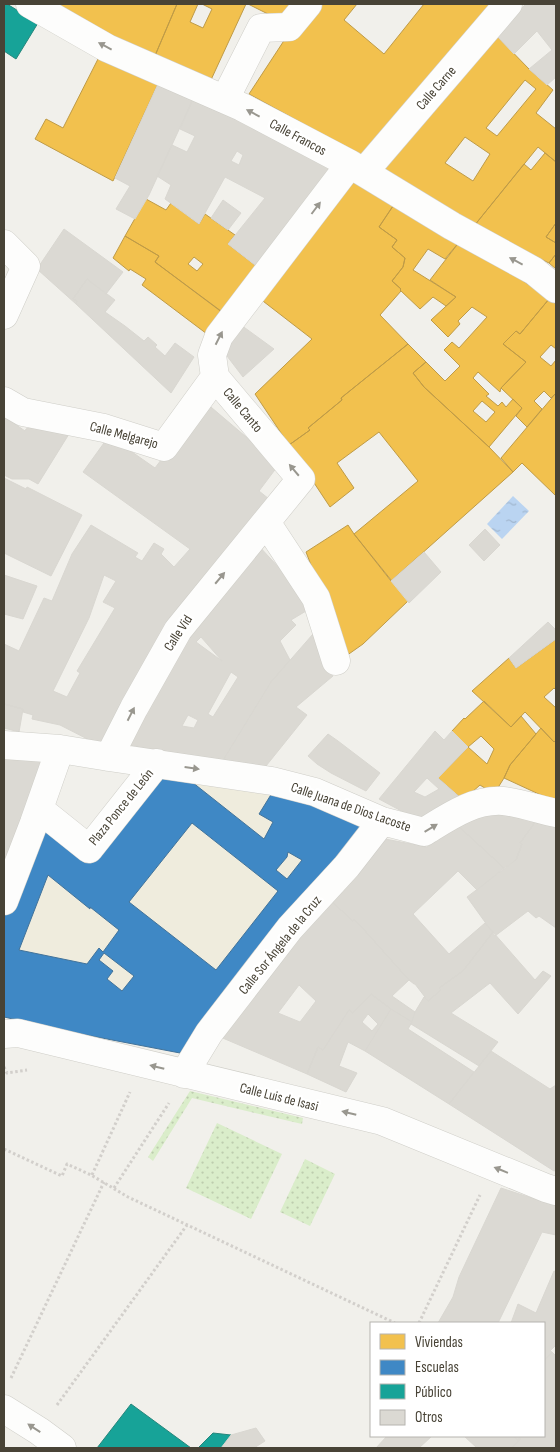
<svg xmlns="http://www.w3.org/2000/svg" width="560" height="1452" font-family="'Sofia Sans Condensed',sans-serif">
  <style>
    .education { fill: #efecdd }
    .park { fill: url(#park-dots) }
    .water { fill: url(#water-ripples) }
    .homes { fill: #f2c14e; stroke: #bf9b47; fill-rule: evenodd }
    .schools { fill: #3f88c5; stroke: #42739a; fill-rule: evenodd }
    .public { fill: #17a398; stroke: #26867b }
    .building { fill: #dbd9d3; stroke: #d9d7d1; fill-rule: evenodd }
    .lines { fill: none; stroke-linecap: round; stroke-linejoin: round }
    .minor-casing { stroke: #cfcec8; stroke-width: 29 }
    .path { stroke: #d2cfcb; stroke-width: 3; stroke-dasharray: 2.5 2.5; stroke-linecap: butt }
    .minor { stroke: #fdfdfc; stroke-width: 28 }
    .oneway { fill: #99978f }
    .labels { text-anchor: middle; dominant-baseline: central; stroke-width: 5; stroke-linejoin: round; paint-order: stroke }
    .street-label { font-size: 14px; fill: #484336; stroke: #fff }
  </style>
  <defs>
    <pattern id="park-dots" width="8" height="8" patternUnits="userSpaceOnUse" patternTransform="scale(1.25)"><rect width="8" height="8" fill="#daedca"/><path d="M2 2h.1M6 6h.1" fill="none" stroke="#bdccae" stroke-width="1.8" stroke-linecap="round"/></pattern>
    <pattern id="water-ripples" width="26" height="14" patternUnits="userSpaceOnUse" patternTransform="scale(1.25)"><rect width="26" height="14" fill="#bad4f1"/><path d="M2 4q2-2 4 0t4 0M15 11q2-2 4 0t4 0" fill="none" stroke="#a1b7cf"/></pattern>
  </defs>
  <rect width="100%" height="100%" fill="#f1f0eb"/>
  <!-- education -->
  <path class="education" d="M158,772L242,782L364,827L244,976L180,1053L81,1034L4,1017V918L40,825L85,863Z"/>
  <!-- park -->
  <path class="park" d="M190,1091L303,1118L302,1124L192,1098L153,1161L148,1157Z
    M217,1123L282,1154L251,1219L186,1188Z
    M305,1159L335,1174L310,1226L280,1212Z"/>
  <!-- water -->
  <path class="water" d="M513,496L529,511L502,539L487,524Z"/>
  <!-- homes -->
  <path class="homes" d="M52,4H177L154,58Z
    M177,4H198L190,22L203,28L212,9L202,4H246L210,82L154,58Z
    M248,4H301L286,23Z
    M314,4H357L344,20L384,54L424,4H494L369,160L249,94L287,36Z
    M495,34L529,69L553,90L536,113L556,129V162L538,147L474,226L374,168ZM525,80L536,89L497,136L486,128ZM465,137L490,154L473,181L445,163Z
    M98,59L158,84L113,181L35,139L46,119L63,128Z
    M545,153L556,162V223L546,237L556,243V254L549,263L474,226L524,164L531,170Z
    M351,176L395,203L379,227L397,240L392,247L405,258L403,267L392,281L401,289L400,290L401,291L380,315L408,344L341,398L342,400L308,428L310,430L289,445L255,394L312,339L259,298Z
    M146,199L166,210L171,203L199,224L205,214L235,235L228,244L260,269L225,314L155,262L159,256L125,236ZM194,257L203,264L197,271L188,264Z
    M395,203L460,241L445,259L428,249L413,270L456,297L446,306L433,297L420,309L400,290L401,289L392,281L403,267L405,258L392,247L397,240L379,227Z
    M556,223V243L546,237Z
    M125,236L159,256L155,262L223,313L207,334L142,285L146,279L130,269L129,271L113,258Z
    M460,241L522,280L549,299L520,334L516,331L503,344L526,362L501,388L500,392L478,372L473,378L489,394L486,396L498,406L502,402L506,407L513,399L522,408L489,447L424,387L413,373L426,362L445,381L460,366L444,350L452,342L459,348L487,317L472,307L458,321L460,324L448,337L431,320L456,297L430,280ZM482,401L495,412L486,422L473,411Z
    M556,254V269L549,263Z
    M549,299L556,304V349L551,345L540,357L551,366L556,360V393L551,398L544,391L534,401L542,409L527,427L516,416L522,408L501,388L526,362L503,344L516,331L520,334Z
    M408,344L426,362L413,373L424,387L489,447L513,472L391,581L354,534L418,481L379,432L337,463L354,488L330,507L289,445L310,430L308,428L342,400L341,398Z
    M556,393V496L522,463L513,472L501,458Z
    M348,525L354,534L408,601L363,644L346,656L306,552Z
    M556,639V690L554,688L544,697L556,708V740L554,742L525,712L511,727L472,691L509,658L516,668Z
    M484,701L511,727L521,716L536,734L510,765L504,778L494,794L480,785L463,800L438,778L468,747L452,731L464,718L465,719ZM481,736L494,749L487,764L468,747Z
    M541,728L554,742L556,740V802L504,778L510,765Z"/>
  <!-- schools -->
  <path class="schools" d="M158,772L192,782L264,839L273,822L259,814L272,793L302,799L364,827L244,976L180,1053L81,1034L4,1017V918L40,825L85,863ZM192,823L278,891L216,970L129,902ZM288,852L302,860L287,879L276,870L287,857ZM48,875L90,909V907L119,930L103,952L99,948L87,964L19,950ZM104,953L134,976L122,991L107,979L113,971L99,960Z"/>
  <!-- public -->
  <path class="public" d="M4,4H7L38,23L16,59L4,51Z
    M131,1404L191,1448H97Z
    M213,1433L231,1435L221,1448H198Z"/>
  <!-- building -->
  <path class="building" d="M526,4H556V77L547,85L529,69L552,50L537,31L514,54L495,34Z
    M158,84L193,99L149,195L135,219L116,209L130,186L115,178Z
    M193,99L256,126L332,169L260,269L228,244L265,198L225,177L199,224L165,199L171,185L157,176L172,145L187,152L195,136L180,129ZM237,151L243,155L239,165L231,161Z
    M223,200L241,213L228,230L211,218Z
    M64,229L123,272L106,294L87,279L73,299L77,301L76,304L37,269Z
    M87,279L115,300L105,312L125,326L144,341L148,337L157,345L155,347L165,356L175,343L194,357L171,393L76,304L77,301L73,299Z
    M241,325L274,349L243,377L227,356V342Z
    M205,402L245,436L277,467L259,491L274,503L105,748L60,725L32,719L33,715L23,712V709L4,704V644L19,651L44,598L52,601L72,554L91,525L138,553L135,557L142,561L154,543L164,549L161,554L174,567L190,549L83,472L109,436L155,468ZM104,575L116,581L103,602L115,608L77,671L80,673L67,697L53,691L89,618Z
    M5,417L25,431L26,429L39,423L69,434L38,484L29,479H12L4,475V419Z
    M4,478L26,489L27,487L82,515L51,576L4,553Z
    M485,529L500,545L484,561L469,545Z
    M257,544L295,585L311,608L291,620L296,625L280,641L290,660L271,682L222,762L124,744L183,634ZM201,637L222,661L196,642ZM231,672L238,677L213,717L208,714ZM188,715L198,720L194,728L182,726Z
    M424,552L441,572L409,603L391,581Z
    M4,575L37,586L23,619L4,614Z
    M548,622L556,630V639L516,668L509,658Z
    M313,634L333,676L296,707L307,715L262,771L222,762L271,682Z
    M4,704L23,709L19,732L4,728Z
    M435,731L444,740L452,731L468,747L438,778L463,800L422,822L379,799ZM427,778L439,789L425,797L414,792Z
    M328,734L338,741L380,773L366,791L331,773L317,764L308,756Z
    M4,751L50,756L4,884Z
    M490,809L536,821L520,843L522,844L516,860L504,868L456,824Z
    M536,821L556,824V928L539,916L536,918L528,911L495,936L467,897L516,860L522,844L520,843Z
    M456,824L504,868L477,890L458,871L413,914L449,954L485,923L493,932L463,971L439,988L441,990L428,1001L415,984H414L409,980L366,932L354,919L353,921L330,900V892L385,839L427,847Z
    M330,892V900L353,921L354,919L366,932L409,980L392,996L415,1012L412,1022L391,1009L371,994L353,1013L349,1010L323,1050L318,1047L307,1074L218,1036ZM299,985L316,1001L300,1022L278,1013Z
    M493,932L535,980L543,971L551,976L518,1014L490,983L451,1013L498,1042L479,1066L411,1024L415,1012L424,997L428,1001L441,990L439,988L463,971Z
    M371,994L391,1009L365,1051L348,1042L339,1066L357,1073L346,1092L307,1074L318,1047L323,1050L349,1010L353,1013ZM368,1014L378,1024L372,1031L362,1022Z
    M391,1009L412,1022L408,1029L474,1072L449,1104L365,1051Z
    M491,1051L550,1089L556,1085V1170L554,1171L449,1104Z
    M501,1188L556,1206V1235L542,1232L498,1323H438L453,1297L459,1277Z
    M554,1271L556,1272V1345L550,1351L552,1352L544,1361V1323H511L518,1304L536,1313Z
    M552,1352L556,1356V1445L553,1448H511L521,1439L520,1438L517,1440L514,1436H544V1361Z
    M256,1428L265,1441L254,1448H221L231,1435Z
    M387,1436H432L419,1448H376Z
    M464,1436H514L517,1440L520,1438L521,1439L511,1448H477Z"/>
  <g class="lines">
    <defs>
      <path id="minor" d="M30,4L107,48L242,107L350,164L452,226L534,271L556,289
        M225,99L261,28L289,27L308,4
        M364,172L508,4
        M4,244L26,266L4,315
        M4,401L23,412L104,428L164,447L215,377
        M266,522L316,598L336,661
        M4,745L60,749L109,757L272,781L315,792L382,821L424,832C447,818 473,799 503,801C517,802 541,810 556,813
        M109,757L134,708L178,630L301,479L215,377L212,355L219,336L350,164
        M39,809L89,849L157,763
        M4,901L34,823L60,749
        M4,1034L18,1033L382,1121L546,1188L556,1191
        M184,1074L209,1033L290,928L347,866L382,821
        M4,1409L39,1431L62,1448"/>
    </defs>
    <!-- minor casing -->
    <use href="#minor" class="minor-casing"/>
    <!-- path -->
    <path class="path" d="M4,1067L7,1073L27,1070
      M4,1149L62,1176L67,1164L91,1175L128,1197L395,1323
      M92,1175L130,1092
      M114,1188L169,1103
      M419,1323L480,1195
      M11,1378L104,1182
      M57,1405L187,1225"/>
    <!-- minor -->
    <use href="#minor" class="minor"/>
  </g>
  <!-- one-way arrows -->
  <defs><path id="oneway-solid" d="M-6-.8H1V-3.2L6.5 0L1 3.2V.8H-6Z" transform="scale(1.25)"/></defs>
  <g class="oneway">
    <use href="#oneway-solid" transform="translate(105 46) rotate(-152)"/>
    <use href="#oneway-solid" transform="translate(253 113) rotate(-152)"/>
    <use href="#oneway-solid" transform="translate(316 208) rotate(-53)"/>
    <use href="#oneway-solid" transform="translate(516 261) rotate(-152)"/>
    <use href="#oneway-solid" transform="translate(219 338) rotate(-63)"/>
    <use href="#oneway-solid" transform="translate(294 470) rotate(-130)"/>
    <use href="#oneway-solid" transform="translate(220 578) rotate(-50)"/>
    <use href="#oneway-solid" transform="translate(131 714) rotate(-63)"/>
    <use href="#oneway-solid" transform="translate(192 768) rotate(8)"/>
    <use href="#oneway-solid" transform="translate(431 828) rotate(-31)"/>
    <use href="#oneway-solid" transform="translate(157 1067) rotate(-166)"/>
    <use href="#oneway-solid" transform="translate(349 1113) rotate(-166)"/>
    <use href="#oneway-solid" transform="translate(501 1170) rotate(-158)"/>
    <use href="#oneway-solid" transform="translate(34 1428) rotate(-147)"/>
  </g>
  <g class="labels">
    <!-- street labels -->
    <g class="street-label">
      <text transform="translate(436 88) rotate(-49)">Calle Carne</text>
      <text transform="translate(298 137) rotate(28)">Calle Francos</text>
      <text transform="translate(243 410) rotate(50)">Calle Canto</text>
      <text transform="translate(124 435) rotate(15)">Calle Melgarejo</text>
      <text transform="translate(178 633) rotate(-57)">Calle Vid</text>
      <text transform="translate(121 807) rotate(-51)">Plaza Ponce de León</text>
      <text transform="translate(351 807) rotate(19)">Calle Juana de Dios Lacoste</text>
      <text transform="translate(280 945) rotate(-51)">Calle Sor Ángela de la Cruz</text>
      <text transform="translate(279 1097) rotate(14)">Calle Luis de Isasi</text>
    </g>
  </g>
  <!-- border -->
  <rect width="560" height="1452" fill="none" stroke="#484336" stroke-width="10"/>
  <!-- legend -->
  <rect x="370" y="1322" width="175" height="115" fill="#ffffff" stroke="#b6b4af"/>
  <rect x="380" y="1334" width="25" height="15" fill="#f2c14e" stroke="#b6b4af"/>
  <text x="415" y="1347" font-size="15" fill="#484336">Viviendas</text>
  <rect x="380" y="1360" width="25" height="15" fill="#3f88c5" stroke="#b6b4af"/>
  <text x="415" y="1372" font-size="15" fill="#484336">Escuelas</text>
  <rect x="380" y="1384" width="25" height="15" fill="#17a398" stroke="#b6b4af"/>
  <text x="415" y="1397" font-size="15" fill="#484336">Público</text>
  <rect x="380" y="1410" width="25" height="15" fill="#dbd9d3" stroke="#b6b4af"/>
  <text x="415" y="1422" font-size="15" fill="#484336">Otros</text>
</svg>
